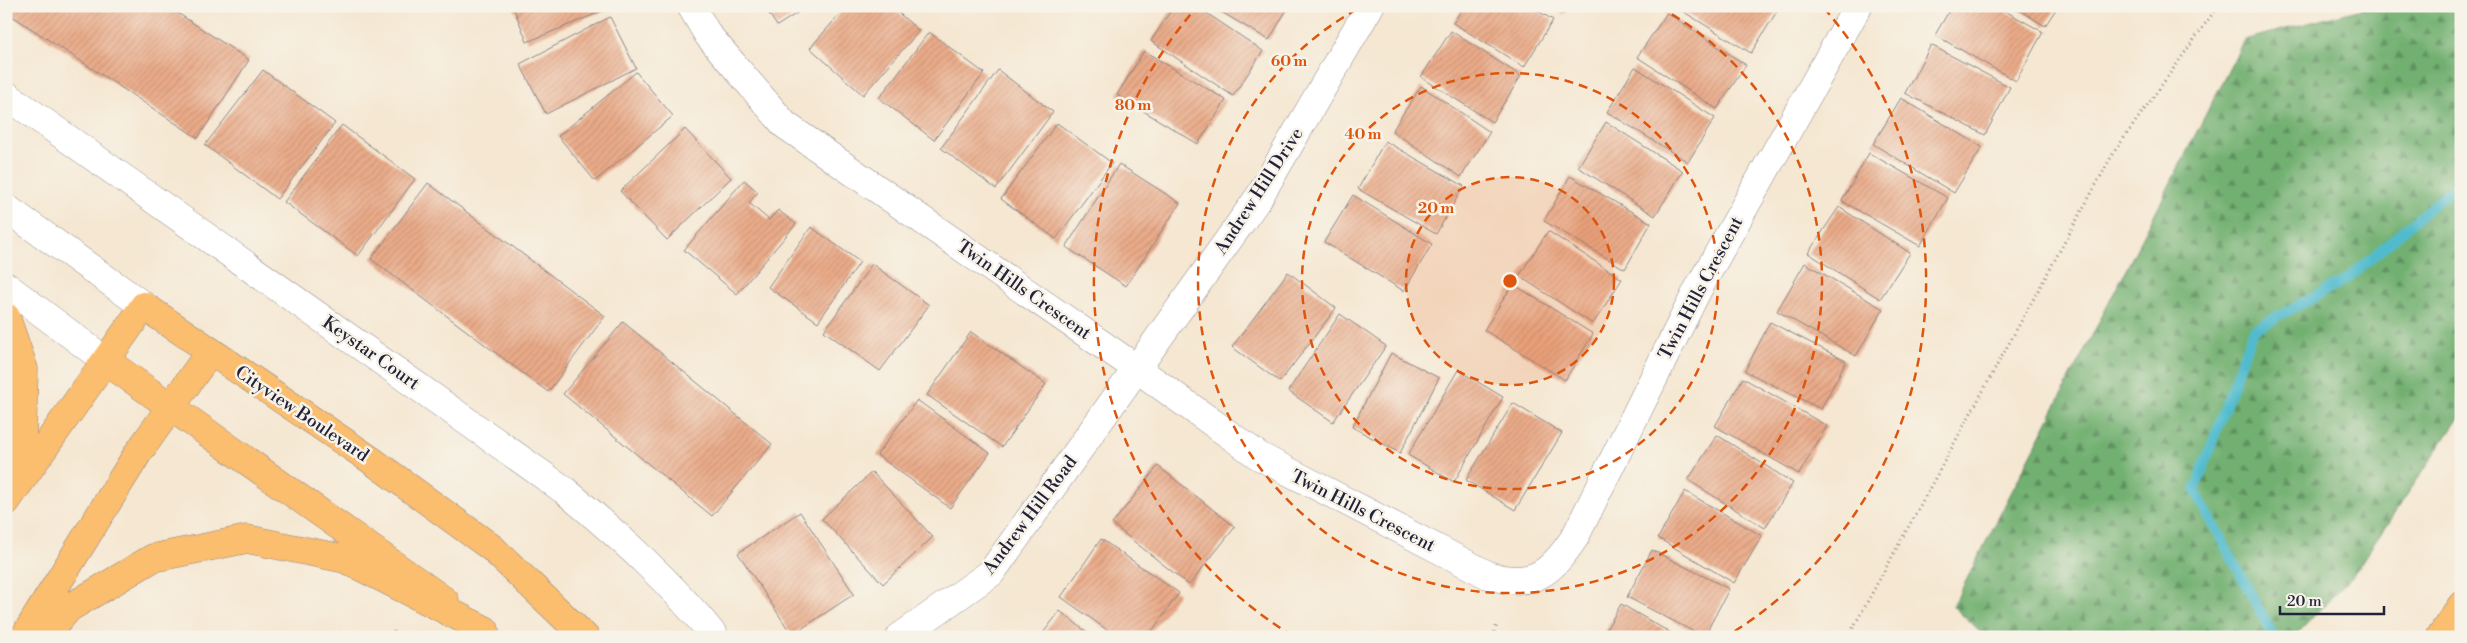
<svg xmlns="http://www.w3.org/2000/svg" width="2467" height="643" font-family="'Libre Bodoni',serif">
  <style>
    .forest { fill: url(#forest-firs); stroke: #4a6956 }
    .lines { fill: none; stroke-linecap: round; stroke-linejoin: round }
    .stream { stroke: #51bbcd; stroke-width: 10 }
    .building { fill: url(#building-hatch) }
    .minor-casing { stroke: #8c8486; stroke-width: 29 }
    .major-casing { stroke: #8c8486; stroke-width: 29 }
    .highway-casing { stroke: #8c8486; stroke-width: 29 }
    .path { stroke: #8c8486; stroke-width: 3; stroke-dasharray: 1 4; stroke-linecap: butt }
    .minor { stroke: #fff; stroke-width: 28 }
    .major { stroke: #fbbd6e; stroke-width: 28 }
    .highway { stroke: #fbbd6e; stroke-width: 28 }
    .ring { fill: none; stroke: #de560e; stroke-width: 2.5; stroke-dasharray: 9 6 }
    .labels { text-anchor: middle; dominant-baseline: central; stroke-width: 5; stroke-linejoin: round; paint-order: stroke }
    .street-label { font-size: 18px; fill: #22223b; stroke: #f7f3e8 }
    .centre { fill: #de560e; stroke: #f7f3e8; stroke-width: 2.5 }
    .ring-label { font-size: 15px; text-anchor: middle; font-weight: bold; fill: #de560e; stroke: #f7f3e8; stroke-width: 5; stroke-linejoin: round; paint-order: stroke }
  </style>
  <defs>
    <pattern id="forest-firs" width="22" height="20" patternUnits="userSpaceOnUse" patternTransform="scale(1.25)"><rect width="22" height="20" fill="#72b071"/><path d="M5 1l3.5 6h-7zM16 11l3.5 6h-7z" fill="#5d8f5e"/></pattern>
    <pattern id="building-hatch" width="6" height="6" patternUnits="userSpaceOnUse" patternTransform="scale(1.25)"><rect width="6" height="6" fill="#eaab89"/><path d="M-1 1l2-2M0 6l6-6M5 7l2-2" fill="none" stroke="#c89377"/></pattern>
  </defs>
  <rect width="100%" height="100%" fill="#f7f3e8"/>
  <filter id="ink" filterUnits="userSpaceOnUse"><feTurbulence type="fractalNoise" baseFrequency=".02" numOctaves="2"/><feDisplacementMap in="SourceGraphic" scale="10" xChannelSelector="R" yChannelSelector="G"/><feConvolveMatrix kernelMatrix="1 2 1 2 8 2 1 2 1" color-interpolation-filters="sRGB"/></filter>
  <filter id="wash" filterUnits="userSpaceOnUse"><feTurbulence type="fractalNoise" baseFrequency=".0096" numOctaves="4" result="noise"/><feDisplacementMap in="SourceGraphic" scale="20" xChannelSelector="R" yChannelSelector="G"/><feGaussianBlur stdDeviation="1.12" result="paint"/><feColorMatrix in="noise" values="0 0 0 0 0 0 0 0 0 0 0 0 0 0 0 0 0 1.4 0 .05"/><feComposite in="paint" operator="in"/></filter>
  <g filter="url(#wash)">
    <rect width="100%" height="100%" fill="#f5e7d1"/>
    <!-- forest -->
    <path class="forest" d="M2373,6H2461V415L2352,576L2294,637H1985L1953,606L2244,40Z"/>
    <g class="lines">
      <!-- stream -->
      <path class="stream" d="M2274,637L2195,490L2253,330L2347,279L2461,181"/>
    </g>
    <g id="blocks">
      <!-- building -->
      <path class="building" d="M10,6H167L249,60L198,138L6,12Z
        M404,6H422V10Z
        M513,6H610V8L527,42Z
        M764,6H808L777,26Z
        M847,6H891L919,31L863,95L810,48Z
        M1174,6H1196L1263,51L1233,96L1151,41Z
        M1211,6H1289L1269,40Z
        M1464,6H1530L1553,20L1524,67L1453,23Z
        M1551,6H1568L1564,14Z
        M1674,6H1777L1779,8L1751,53Z
        M1952,6H1996L2043,32L2016,81L1935,35Z
        M2013,6H2058L2045,26Z
        M1667,13L1746,65L1717,109L1637,57Z
        M610,17L636,68L546,114L520,64Z
        M1451,31L1521,76L1492,122L1421,77Z
        M929,32L984,73L934,140L879,98Z
        M1931,45L2010,87L1985,135L1905,93Z
        M1144,51L1226,100L1198,144L1117,95Z
        M1635,67L1715,118L1688,162L1607,112Z
        M263,70L335,123L277,199L205,145Z
        M998,70L1053,112L996,189L941,148Z
        M636,72L673,116L595,181L558,136Z
        M1421,86L1490,132L1461,177L1392,131Z
        M1901,98L1982,147L1954,193L1873,144Z
        M1606,122L1683,171L1655,216L1578,167Z
        M1057,123L1112,163L1056,239L1001,199Z
        M342,125L415,179L358,256L284,202Z
        M685,129L731,178L667,240L620,191Z
        M1385,141L1464,186L1436,234L1358,189Z
        M1869,153L1948,198L1920,246L1842,201Z
        M1119,164L1180,203L1126,286L1066,247Z
        M1570,176L1651,223L1625,269L1544,221Z
        M744,180L758,192L749,203L769,220L778,210L796,224L737,294L684,250Z
        M428,183L605,316L548,392L371,259Z
        M1353,195L1432,244L1404,291L1324,242Z
        M1839,207L1910,253L1880,299L1808,253Z
        M811,227L860,262L818,322L768,287Z
        M1548,231L1622,279L1593,324L1519,276Z
        M1805,263L1883,309L1856,356L1777,311Z
        M872,264L929,305L880,371L824,331Z
        M1288,272L1336,308L1280,382L1232,347Z
        M1513,284L1593,334L1565,380L1484,330Z
        M1340,314L1386,346L1333,422L1288,391Z
        M623,322L772,444L712,516L563,394Z
        M1770,322L1846,361L1821,409L1745,371Z
        M971,332L1046,384L1002,447L927,395Z
        M1391,353L1439,378L1400,453L1352,427Z
        M1458,370L1503,397L1454,482L1408,455Z
        M1743,378L1827,426L1799,474L1715,426Z
        M917,400L990,453L950,508L877,455Z
        M1513,403L1562,433L1515,510L1466,480Z
        M1717,435L1793,483L1765,528L1688,480Z
        M1158,466L1235,527L1189,585L1112,524Z
        M872,472L933,537L883,584L822,519Z
        M1685,491L1762,536L1734,583L1658,538Z
        M800,512L854,594L792,635L738,553Z
        M1101,539L1179,593L1148,637H1117L1061,597Z
        M1652,550L1729,589L1704,637L1627,597Z
        M1621,604L1678,637H1602Z
        M1060,611L1093,637H1040Z"/>
    </g>
  </g>
  <g filter="url(#ink)">
    <use href="#blocks" fill-opacity="0" stroke="#8c8486" stroke-width="1"/>
    <g class="lines">
      <defs>
        <path id="minor" d="M691,6L708,35L785,125L1136,368L1259,456L1488,575C1533,589 1551,573 1575,537L1697,291L1858,6
          M6,95L564,490C618,535 671,582 715,637
          M6,208L144,306
          M6,286L106,361
          M900,637L991,573L1259,197L1370,6"/>
        <path id="major" d="M144,306L371,460L492,548L585,637
          M106,361L445,601
          M2440,637L2461,606"/>
        <path id="highway" d="M6,317L24,369L22,441L14,485
          M6,502L144,306
          M24,637L138,453L210,352
          M44,637L69,608L153,558L247,539L345,559L485,630"/>
      </defs>
      <!-- minor casing -->
      <use href="#minor" class="minor-casing"/>
      <!-- major casing -->
      <use href="#major" class="major-casing"/>
      <!-- highway casing -->
      <use href="#highway" class="highway-casing"/>
      <!-- path -->
      <path class="path" d="M393,637L395,629
        M1493,637L1497,624
        M1848,637L2114,152L2218,6"/>
      <!-- minor -->
      <use href="#minor" class="minor"/>
      <!-- major -->
      <use href="#major" class="major"/>
      <!-- highway -->
      <use href="#highway" class="highway"/>
    </g>
  </g>
  <!-- distance rings -->
  <circle cx="1510" cy="281" r="104" fill="#de560e" fill-opacity=".12"/>
  <g class="ring">
    <circle cx="1510" cy="281" r="104"/>
    <circle cx="1510" cy="281" r="208"/>
    <path d="M1659 7A312 312 0 1 1 1361 7"/>
    <path d="M1293 636A416 416 0 0 1 1196 8M1824 8A416 416 0 0 1 1727 636"/>
  </g>
  <g class="labels">
    <!-- street labels -->
    <g class="street-label">
      <text transform="translate(1259 191) rotate(-57)">Andrew Hill Drive</text>
      <text transform="translate(1701 288) rotate(-62)">Twin Hills Crescent</text>
      <text transform="translate(1024 290) rotate(35)">Twin Hills Crescent</text>
      <text transform="translate(371 353) rotate(35)">Keystar Court</text>
      <text transform="translate(302 414) rotate(34)">Cityview Boulevard</text>
      <text transform="translate(1363 511) rotate(27)">Twin Hills Crescent</text>
      <text transform="translate(1030 515) rotate(-53)">Andrew Hill Road</text>
    </g>
  </g>
  <circle cx="1510" cy="281" r="8" class="centre"/>
  <g class="ring-label">
    <text x="1289" y="66">60 m</text>
    <text x="1133" y="110">80 m</text>
    <text x="1363" y="139">40 m</text>
    <text x="1436" y="213">20 m</text>
  </g>
  <!-- margin -->
  <rect width="2467" height="643" fill="none" stroke="#f7f3e8" stroke-width="25"/>
  <!-- scale -->
  <path d="M2280 606v8h104v-8" fill="none" stroke="#22223b" stroke-width="2.5"/>
  <text x="2287" y="606" font-size="15" fill="#22223b" stroke="#f7f3e8" stroke-width="4" paint-order="stroke">20 m</text>
</svg>
